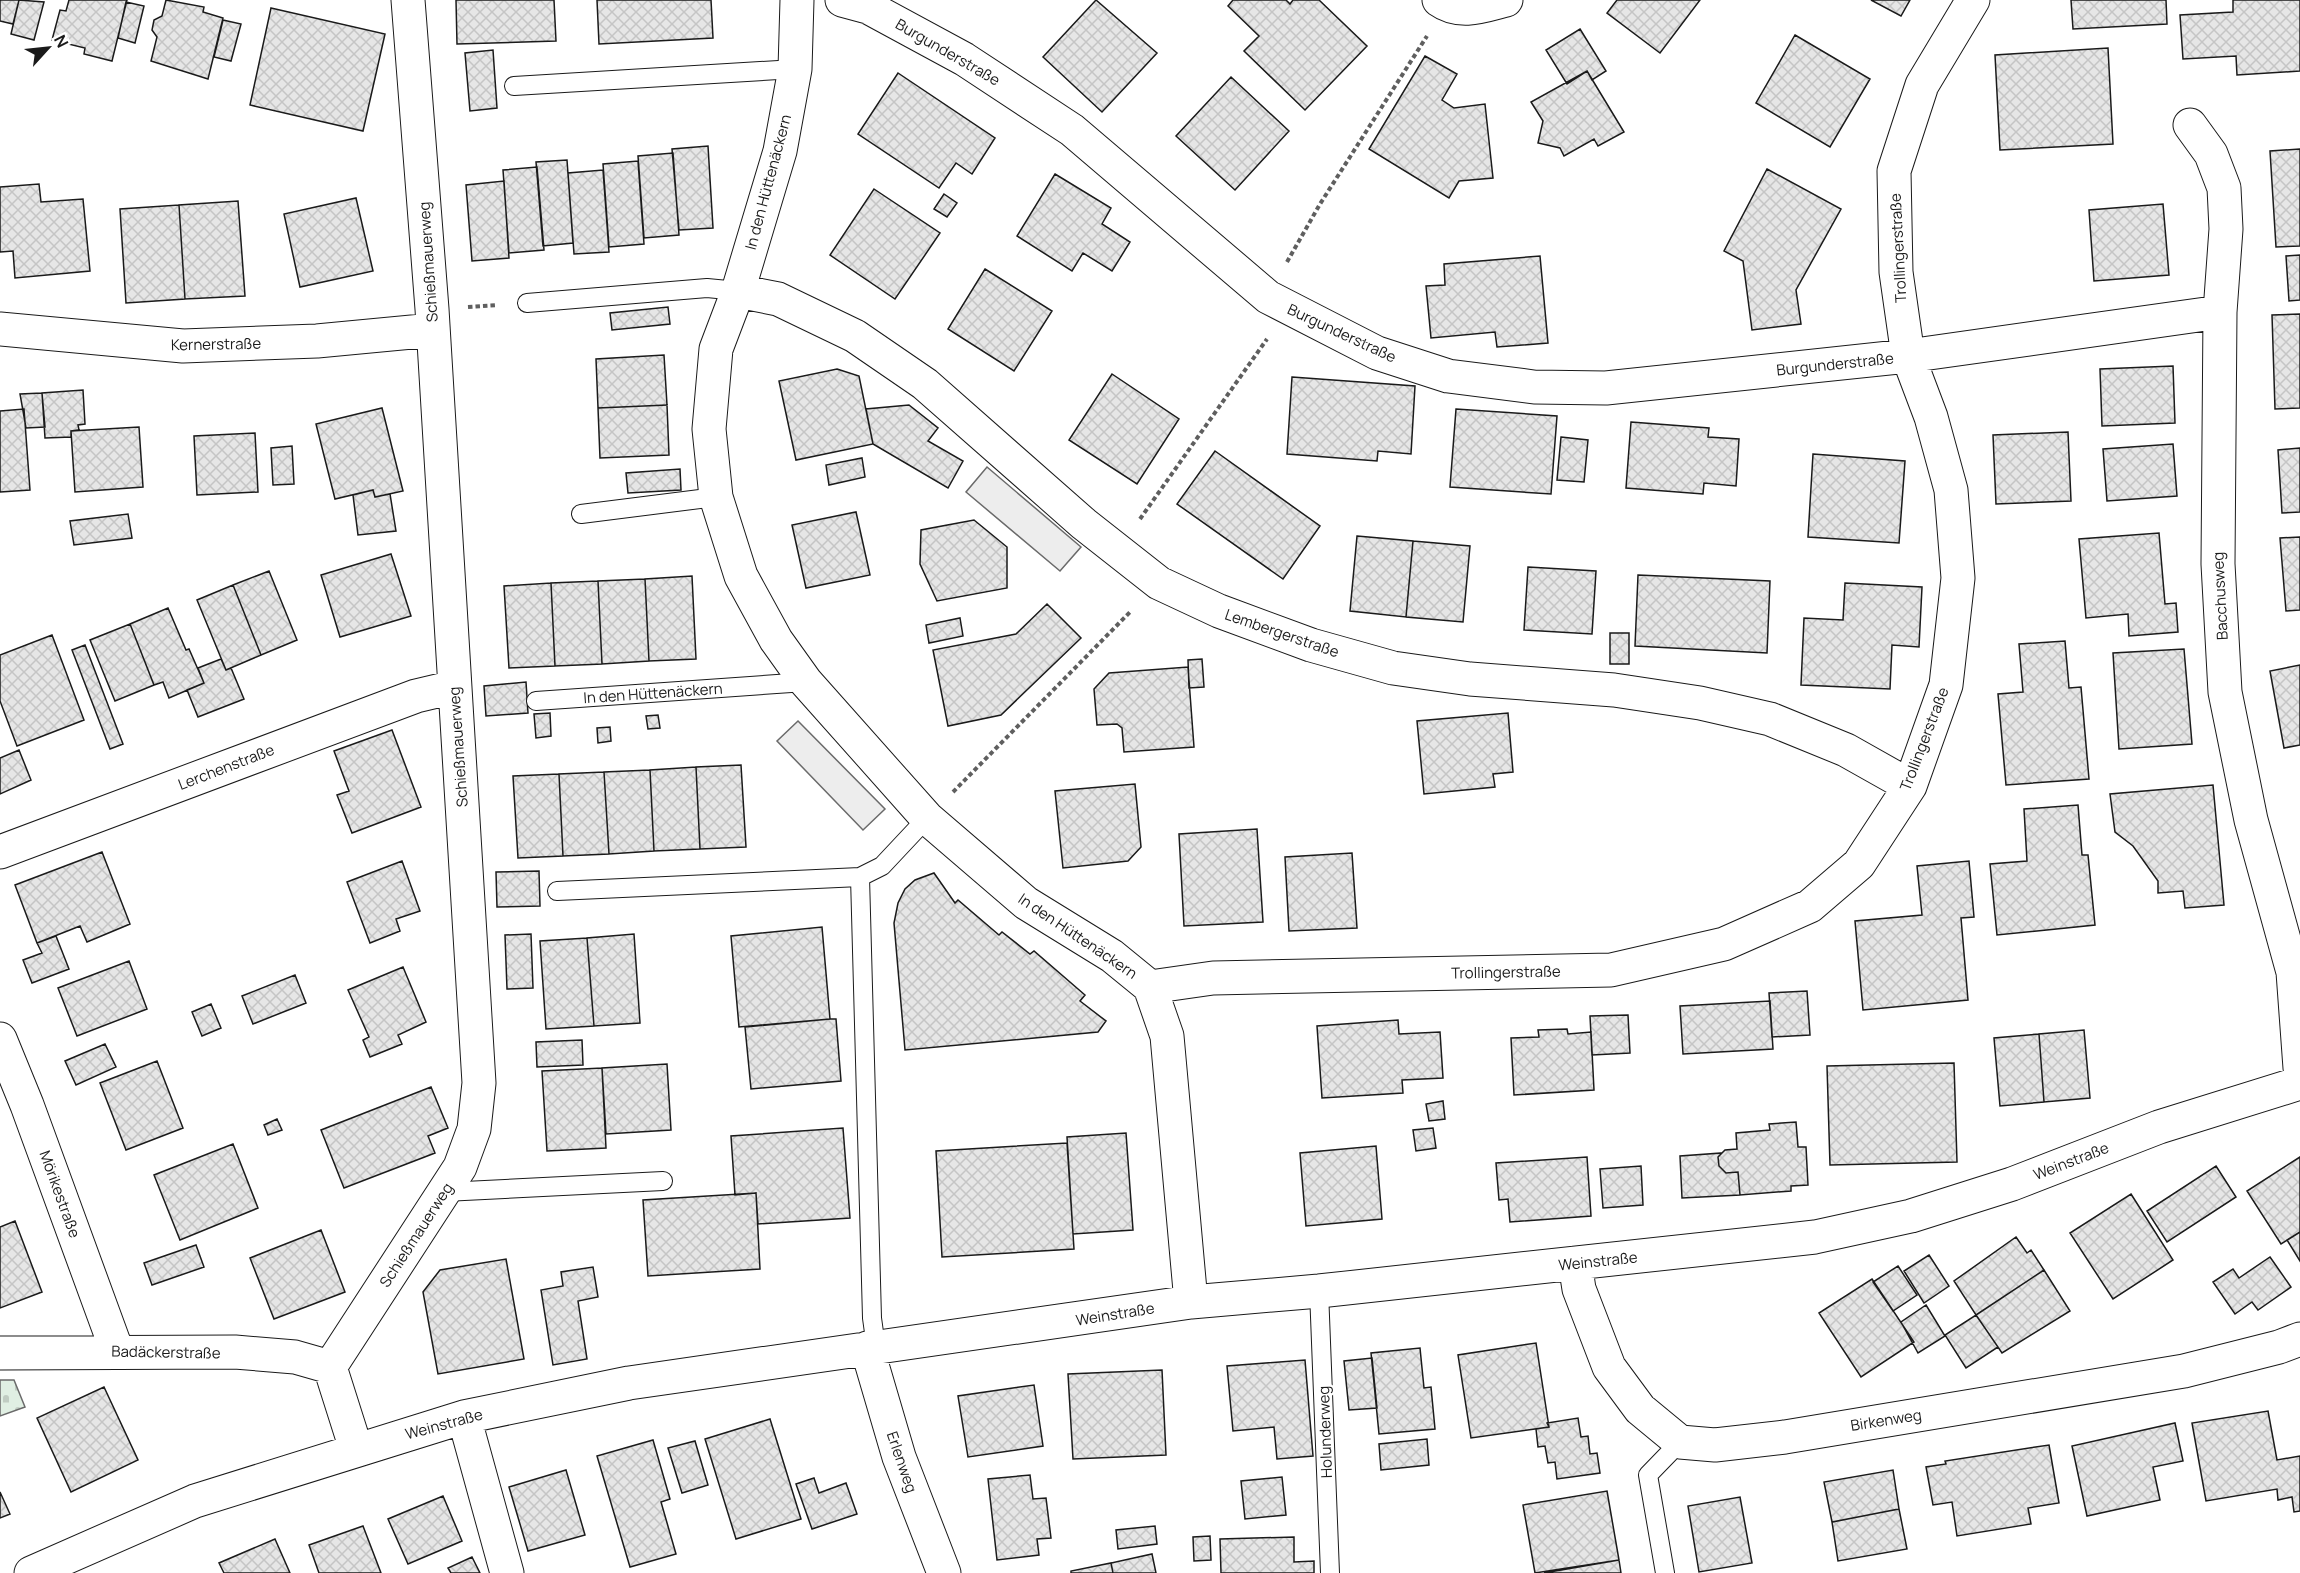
<svg xmlns="http://www.w3.org/2000/svg" width="2300" height="1573" font-family="Manrope,sans-serif">
  <style>
    .cemetery { fill: url(#cemetery-stones); stroke: #6a6a6a; stroke-width: 1.5 }
    .parking { fill: #ededed; stroke: #6a6a6a; stroke-width: 1.5 }
    .building { fill: url(#building-cross-hatch); stroke: #1a1a1a; stroke-width: 1.5 }
    .lines { fill: none; stroke-linecap: round; stroke-linejoin: round }
    .lane-casing { stroke: #1a1a1a; stroke-width: 20 }
    .street-casing { stroke: #1a1a1a; stroke-width: 35 }
    .path { stroke: #5f5f5f; stroke-width: 4; stroke-dasharray: 4.5 3; stroke-linecap: butt }
    .lane { stroke: #fff; stroke-width: 18 }
    .street { stroke: #fff; stroke-width: 33 }
    .labels { text-anchor: middle; dominant-baseline: central; stroke-width: 4.5; stroke-linejoin: round; paint-order: stroke }
    .street-label { font-size: 15px; fill: #1a1a1a; stroke: #fff }
  </style>
  <defs>
    <pattern id="cemetery-stones" width="16" height="16" patternUnits="userSpaceOnUse" patternTransform="scale(1.5)"><rect width="16" height="16" fill="#e0efe3"/><path d="M2 7V4a2 2 0 0 1 4 0v3zM10 15v-3a2 2 0 0 1 4 0v3z" fill="#c0ccc2"/></pattern>
    <pattern id="building-cross-hatch" width="8" height="8" patternUnits="userSpaceOnUse" patternTransform="scale(1.5)"><rect width="8" height="8" fill="#e6e6e6"/><path d="M0 0l8 8M0 8l8-8" fill="none" stroke="#c5c5c5"/></pattern>
  </defs>
  <rect width="100%" height="100%" fill="#fff"/>
  <!-- cemetery -->
  <path class="cemetery" d="M0,1380H14L25,1407L0,1416Z"/>
  <!-- parking -->
  <path class="parking" d="M987,467L1081,547L1060,571L966,492Z
    M798,721L885,809L863,830L777,741Z"/>
  <!-- building -->
  <path class="building" d="M0,0H19L13,24L0,21Z
    M19,0L44,2L34,40L11,34Z
    M69,0H127L112,61L84,54L85,48L52,40L60,10L66,11Z
    M166,0L204,7L203,12L223,18L208,79L151,61L157,37L152,30L154,20L162,16Z
    M456,0H554L556,41L457,44Z
    M597,0H711L713,38L599,44Z
    M1096,0L1157,53L1102,112L1043,57Z
    M1233,0H1286L1290,4L1293,0H1319L1367,46L1305,110L1244,51L1259,36L1228,6Z
    M1617,0H1700L1660,53L1607,13Z
    M1871,0H1910L1901,16Z
    M2071,0H2166L2167,24L2073,29Z
    M2233,0H2300V71L2237,75L2236,56L2183,59L2180,15L2233,12Z
    M126,2L144,6L135,43L118,38Z
    M271,8L385,34L363,131L250,105Z
    M223,20L241,24L231,61L214,57Z
    M1580,29L1606,71L1592,80L1587,71L1567,84L1546,50Z
    M1795,35L1870,79L1830,147L1756,103Z
    M2108,48L2113,144L2000,150L1995,55Z
    M493,50L497,108L470,111L465,53Z
    M1425,56L1457,74L1442,100L1454,108L1485,104L1493,178L1459,181L1449,198L1369,149Z
    M1587,71L1624,132L1598,146L1594,139L1564,156L1560,148L1538,143L1543,121L1531,102Z
    M898,73L995,138L972,174L956,163L939,188L858,134Z
    M1231,77L1289,131L1235,190L1176,136Z
    M708,146L713,228L679,230L672,149Z
    M2300,149V246L2276,247L2270,151Z
    M673,153L679,235L644,238L638,156Z
    M567,160L573,243L543,246L536,162Z
    M638,161L644,244L609,247L603,164Z
    M537,167L544,250L509,253L503,170Z
    M1767,169L1841,209L1796,290L1801,324L1752,330L1743,261L1724,251Z
    M603,170L609,252L574,254L568,173Z
    M1055,174L1111,208L1102,224L1130,242L1112,271L1083,253L1072,271L1017,236Z
    M504,181L509,258L472,261L466,185Z
    M39,184L41,202L83,199L90,271L15,278L13,251L0,252V187Z
    M874,189L940,233L895,299L830,255Z
    M944,194L957,203L947,217L934,209Z
    M356,198L373,271L300,287L284,214Z
    M238,201L245,296L185,299L179,205Z
    M2163,204L2169,275L2094,281L2089,210Z
    M179,205L185,299L126,303L120,209Z
    M2300,255V300L2289,301L2286,256Z
    M1540,256L1548,343L1497,347L1495,332L1431,338L1426,286L1445,285L1444,264Z
    M985,269L1052,311L1014,371L948,329Z
    M668,307L670,324L612,330L610,313Z
    M2300,314V408L2275,409L2272,315Z
    M664,355L667,405L598,408L596,359Z
    M2173,366L2175,423L2102,426L2100,369Z
    M837,369L859,376L873,444L796,460L779,381Z
    M1112,374L1179,419L1137,484L1069,440Z
    M1292,377L1415,386L1411,454L1378,451L1377,461L1287,454Z
    M83,390L85,424L78,425L79,430L71,431V437L45,438L42,393Z
    M42,393L45,427L26,428L20,394Z
    M667,405L669,455L600,458L598,408Z
    M909,405L938,428L928,441L963,461L948,488L873,444L866,409Z
    M382,408L403,491L375,497L373,490L335,499L316,424Z
    M24,409L30,490L0,492V411Z
    M1456,409L1557,416L1551,494L1450,487Z
    M1631,422L1709,428L1708,437L1739,439L1736,486L1704,483L1703,494L1626,488Z
    M139,427L143,487L75,492L71,431Z
    M2068,432L2071,501L1996,504L1993,435Z
    M255,433L258,492L197,495L194,436Z
    M1561,437L1588,440L1584,482L1557,480Z
    M2173,444L2177,496L2107,501L2103,449Z
    M292,446L294,484L273,485L271,448Z
    M2300,448V512L2282,513L2278,450Z
    M1215,451L1320,526L1283,579L1177,504Z
    M1813,454L1905,461L1899,543L1808,537Z
    M862,458L865,477L829,485L826,465Z
    M680,469L681,490L628,493L626,473Z
    M373,490L375,497L390,494L396,531L358,535L353,495Z
    M856,512L870,575L806,588L792,525Z
    M128,514L132,538L74,545L70,521Z
    M974,520L1007,547V588L937,601L920,564L921,530Z
    M2159,533L2165,604L2176,603L2178,632L2129,636L2128,614L2086,618L2079,539Z
    M1357,536L1413,541L1406,617L1350,611Z
    M2300,537V610L2286,611L2280,538Z
    M1413,541L1470,546L1463,622L1406,617Z
    M391,554L411,616L340,637L321,575Z
    M1528,567L1596,571L1592,634L1524,630Z
    M269,571L297,640L261,655L233,585Z
    M1638,575L1770,581L1767,653L1635,646Z
    M692,576L696,659L649,661L645,579Z
    M645,579L649,661L602,664L598,581Z
    M598,581L602,664L555,666L551,583Z
    M551,583L555,666L509,668L504,586Z
    M1845,583L1922,587L1919,647L1892,645L1890,689L1801,685L1804,618L1843,620Z
    M233,585L261,655L226,670L197,600Z
    M1047,604L1081,638L1001,715L948,726L933,650L1016,634Z
    M168,608L186,650L189,649L204,683L169,698L163,682L154,685L130,624Z
    M960,618L963,636L929,643L926,625Z
    M130,624L154,685L115,701L90,640Z
    M1610,633H1629V664H1610Z
    M52,635L84,720L17,746L0,701V655Z
    M2065,641L2069,688L2081,687L2089,779L2006,785L1998,694L2023,692L2019,644Z
    M85,645L123,744L110,749L72,650Z
    M2184,649L2192,744L2119,749L2113,653Z
    M221,659L226,670L231,668L244,699L198,717L187,690L204,683L198,668Z
    M1202,659L1204,687L1189,688L1188,660Z
    M2300,665V745L2284,748L2270,671Z
    M1188,667L1194,747L1124,752L1122,728L1117,724L1097,725L1094,689L1109,673Z
    M526,682L528,713L486,716L484,686Z
    M550,713L551,736L536,738L534,714Z
    M1508,713L1513,772L1493,774L1495,787L1424,794L1417,721Z
    M658,715L660,728L648,729L646,716Z
    M610,727L611,741L598,743L597,728Z
    M392,730L421,807L352,833L337,795L349,791L334,751Z
    M19,750L31,780L0,794V758Z
    M741,765L746,847L700,849L696,767Z
    M696,767L700,849L654,851L650,770Z
    M650,770L654,851L609,854L604,772Z
    M604,772L609,854L563,856L559,774Z
    M559,774L563,856L518,858L513,776Z
    M1135,784L1141,847L1128,861L1063,868L1055,791Z
    M2213,785L2224,905L2185,908L2183,891L2158,893V881L2133,846L2115,832L2110,794Z
    M2078,805L2082,855H2088L2095,925L1997,935L1990,864L2027,861L2024,809Z
    M1257,829L1263,922L1184,926L1179,834Z
    M102,852L130,924L87,942L80,926L37,943L15,885Z
    M1352,853L1357,928L1289,931L1285,857Z
    M402,861L420,911L396,919L400,931L370,943L347,882Z
    M1969,861L1974,917L1961,918L1968,1000L1863,1010L1855,921L1922,915L1917,866Z
    M539,871L540,906L497,907L496,872Z
    M934,873L955,903L958,900L999,935L1002,932L1030,954L1034,951L1085,995L1080,1001L1106,1021L1098,1032L905,1050L894,923L898,903L905,889L915,880Z
    M822,927L830,1019L739,1027L731,936Z
    M531,934L533,988L507,989L505,935Z
    M634,934L640,1023L594,1026L587,938Z
    M56,936L69,969L32,983L23,960L42,953L37,943Z
    M587,938L594,1026L546,1029L540,941Z
    M129,961L147,1009L77,1036L58,988Z
    M403,967L426,1022L398,1035L402,1044L370,1057L363,1040L369,1037L348,990Z
    M295,975L306,1003L253,1024L242,996Z
    M1807,991L1810,1035L1772,1037L1769,993Z
    M1770,1001L1773,1049L1683,1054L1680,1006Z
    M211,1004L221,1028L202,1036L192,1012Z
    M1628,1015L1630,1053L1592,1055L1590,1016Z
    M830,1019H836L841,1081L751,1089L745,1027Z
    M1398,1020L1399,1034L1440,1032L1443,1078L1402,1080L1403,1093L1322,1098L1317,1026Z
    M1567,1029L1568,1034L1591,1032L1594,1090L1514,1095L1511,1038L1539,1037L1538,1030Z
    M2084,1030L2090,1098L2044,1102L2039,1034Z
    M2039,1034L2044,1102L2000,1106L1994,1038Z
    M582,1040L583,1065L537,1067L536,1042Z
    M105,1044L116,1067L76,1085L65,1061Z
    M157,1061L183,1128L126,1150L100,1083Z
    M1954,1063L1957,1162L1830,1165L1827,1066Z
    M667,1064L671,1130L606,1134L602,1068Z
    M602,1068L606,1148L547,1151L542,1071Z
    M431,1087L448,1128L428,1136L435,1153L344,1188L321,1130Z
    M1443,1101L1445,1119L1429,1121L1426,1104Z
    M277,1119L282,1130L268,1135L264,1125Z
    M1796,1122L1798,1147H1806L1808,1185L1791,1186V1191L1740,1195L1738,1172L1726,1173L1719,1166L1718,1157L1725,1150L1737,1149L1736,1133L1770,1130L1769,1124Z
    M843,1128L850,1218L758,1224L756,1193L735,1195L731,1136Z
    M1433,1128L1436,1148L1416,1151L1413,1130Z
    M1126,1133L1133,1230L1073,1234L1067,1137Z
    M1067,1143L1074,1249L942,1257L936,1151Z
    M233,1144L258,1208L180,1240L154,1175Z
    M1376,1146L1382,1219L1306,1226L1300,1153Z
    M1722,1153L1718,1157L1719,1166L1726,1173L1738,1172L1740,1195L1682,1198L1680,1156Z
    M1587,1157L1591,1216L1510,1222L1508,1199L1499,1200L1496,1163Z
    M2300,1157V1232L2281,1244L2247,1191Z
    M1641,1166L1643,1205L1603,1208L1600,1169Z
    M2216,1166L2236,1197L2167,1242L2147,1211Z
    M756,1193L760,1269L648,1276L643,1200Z
    M2131,1194L2173,1260L2113,1299L2070,1233Z
    M15,1221L42,1292L0,1308V1227Z
    M321,1230L345,1292L274,1319L250,1258Z
    M2300,1232V1261L2287,1240Z
    M2016,1237L2027,1253L2031,1250L2044,1270L1976,1315L1954,1281Z
    M196,1245L204,1267L152,1285L144,1263Z
    M1929,1255L1949,1286L1924,1303L1904,1271Z
    M2270,1257L2291,1287L2258,1310L2252,1302L2235,1314L2213,1282L2233,1269L2239,1278Z
    M506,1259L524,1359L438,1374L423,1292L440,1270Z
    M1898,1266L1917,1295L1893,1311L1873,1282Z
    M593,1267L598,1297L578,1301L587,1359L553,1365L541,1290L563,1286L561,1272Z
    M2044,1270L2070,1311L2002,1353L1976,1315Z
    M1872,1279L1914,1342L1861,1377L1819,1313Z
    M1926,1305L1945,1336L1918,1353L1901,1322Z
    M1976,1315L1998,1347L1966,1368L1945,1335Z
    M1536,1343L1549,1427L1471,1438L1458,1355Z
    M1420,1348L1424,1388L1431,1387L1435,1429L1379,1434L1371,1353Z
    M1372,1358L1377,1408L1349,1410L1344,1361Z
    M1305,1360L1313,1456L1277,1459L1274,1427L1233,1431L1227,1366Z
    M1162,1370L1166,1455L1073,1459L1068,1374Z
    M1034,1385L1043,1446L968,1457L958,1396Z
    M104,1387L138,1460L71,1492L37,1418Z
    M2268,1411L2277,1460L2300,1456V1511L2294,1512L2292,1497L2278,1500L2277,1489L2206,1501L2192,1423Z
    M1578,1418L1581,1437L1588,1436L1590,1454L1597,1453L1600,1473L1557,1479L1555,1462L1548,1463L1545,1446L1538,1447L1536,1429L1549,1427L1547,1423Z
    M770,1419L801,1519L736,1539L705,1439Z
    M2175,1423L2183,1461L2153,1467L2160,1500L2087,1516L2072,1446Z
    M1427,1439L1429,1465L1381,1470L1379,1444Z
    M653,1440L670,1499L661,1502L676,1554L630,1567L597,1456Z
    M695,1441L708,1485L682,1493L668,1448Z
    M2049,1445L2059,1503L2028,1508L2031,1524L1957,1536L1952,1502L1933,1505L1926,1467L1946,1464L1945,1461Z
    M566,1470L585,1535L528,1551L509,1487Z
    M1893,1470L1899,1509L1832,1522L1824,1482Z
    M1030,1475L1033,1499L1046,1498L1051,1538L1037,1539L1039,1555L997,1560L988,1479Z
    M1282,1477L1286,1515L1245,1519L1241,1481Z
    M814,1478L819,1493L846,1483L857,1514L812,1529L796,1484Z
    M1607,1491L1619,1560L1535,1573L1523,1505Z
    M0,1492L10,1514L0,1518Z
    M443,1496L462,1541L408,1564L388,1519Z
    M1740,1497L1752,1563L1699,1572L1688,1506Z
    M1899,1509L1907,1549L1838,1561L1832,1522Z
    M363,1526L381,1573H319L309,1545Z
    M1155,1526L1157,1544L1118,1549L1116,1530Z
    M1210,1536L1211,1560L1194,1561L1193,1537Z
    M1294,1537V1562L1314,1561V1573H1221L1220,1539Z
    M275,1539L290,1573H224L219,1563Z
    M1152,1554L1156,1573H1113L1111,1563Z
    M472,1557L480,1573H451L448,1568Z
    M1619,1560L1621,1573H1544Z
    M1111,1563L1113,1573H1071V1571Z"/>
  <g class="lines">
    <defs>
      <path id="lane" d="M514,86L795,69
        M527,303L707,288L738,291
        M581,514L716,497
        M536,701L806,682
        M860,877L872,1318L876,1347
        M557,891L860,877L882,866L927,818
        M444,1192L663,1181
        M1319,1291L1330,1573
        M1665,1573L1648,1475L1680,1442"/>
      <path id="street" d="M797,0L795,69L780,151L738,291L716,349L709,429L716,497L741,576L776,640L806,682L927,818L1026,903L1112,956L1150,987L1167,1036L1191,1302
        M842,0L868,7L964,59L1072,130L1268,297L1377,353L1448,376L1534,387L1606,388L1908,356L2220,312
        M1439,0C1460,15 1483,6 1506,0
        M2190,125L2211,154L2224,188L2226,229L2220,312L2218,564L2225,692L2251,820L2293,972L2300,1068
        M738,291L778,299L855,336L925,384L1084,524L1159,583L1219,611L1311,645L1393,668L1470,679L1614,690L1700,703L1770,719L1846,750L1910,786
        M0,329L183,346L317,341L433,330
        M0,852L416,696L454,687
        M1150,987L1213,978L1611,970L1724,944L1810,906L1859,864L1910,786L1946,685L1958,578L1951,490L1931,417L1908,356L1896,272L1894,171L1922,85L1973,0
        M0,1039L27,1105L117,1351
        M1575,1263L1579,1289L1609,1367L1640,1409L1680,1442L1715,1445L1785,1437L2184,1371L2279,1347L2300,1339
        M867,1348L899,1457L944,1573
        M0,1353L235,1352L295,1357L330,1367
        M464,1417L507,1573
        M356,1449L330,1367L460,1167L474,1129L479,1083L432,309L408,0
        M31,1573L195,1501L464,1417L629,1383L1191,1302L1319,1291L1815,1237L1911,1216L2012,1184L2159,1127L2300,1083"/>
    </defs>
    <!-- lane casing -->
    <use href="#lane" class="lane-casing"/>
    <!-- street casing -->
    <use href="#street" class="street-casing"/>
    <!-- path -->
    <path class="path" d="M1287,262L1320,204L1427,36
      M468,307L497,305
      M1140,519L1267,339
      M953,792L1131,611"/>
    <!-- lane -->
    <use href="#lane" class="lane"/>
    <!-- street -->
    <use href="#street" class="street"/>
  </g>
  <g class="labels">
    <!-- street labels -->
    <g class="street-label">
      <text transform="translate(948 52) rotate(30)">Burgunderstraße</text>
      <text transform="translate(768 182) rotate(-75)">In den Hüttenäckern</text>
      <text transform="translate(1898 248) rotate(-93)">Trollingerstraße</text>
      <text transform="translate(428 262) rotate(-94)">Schießmauerweg</text>
      <text transform="translate(1342 333) rotate(25)">Burgunderstraße</text>
      <text transform="translate(216 344) rotate(-1)">Kernerstraße</text>
      <text transform="translate(1835 364) rotate(-6)">Burgunderstraße</text>
      <text transform="translate(2220 596) rotate(-93)">Bacchusweg</text>
      <text transform="translate(1282 633) rotate(19)">Lembergerstraße</text>
      <text transform="translate(653 693) rotate(-4)">In den Hüttenäckern</text>
      <text transform="translate(1924 739) rotate(-69)">Trollingerstraße</text>
      <text transform="translate(458 747) rotate(-94)">Schießmauerweg</text>
      <text transform="translate(226 767) rotate(-21)">Lerchenstraße</text>
      <text transform="translate(1078 936) rotate(34)">In den Hüttenäckern</text>
      <text transform="translate(1506 972) rotate(-1)">Trollingerstraße</text>
      <text transform="translate(2071 1161) rotate(-21)">Weinstraße</text>
      <text transform="translate(60 1194) rotate(70)">Mörikestraße</text>
      <text transform="translate(416 1235) rotate(-57)">Schießmauerweg</text>
      <text transform="translate(1598 1261) rotate(-6)">Weinstraße</text>
      <text transform="translate(1115 1314) rotate(-9)">Weinstraße</text>
      <text transform="translate(166 1352) rotate(1)">Badäckerstraße</text>
      <text transform="translate(1886 1420) rotate(-9)">Birkenweg</text>
      <text transform="translate(444 1424) rotate(-15)">Weinstraße</text>
      <text transform="translate(1325 1432) rotate(-92)">Holunderweg</text>
      <text transform="translate(902 1462) rotate(71)">Erlenweg</text>
    </g>
  </g>
  <!-- north arrow -->
  <g transform="translate(48 48) rotate(63)" stroke="#ffffff" stroke-width="4.5" paint-order="stroke">
  <path d="M0-4.5L10 22L0 15L-10 22Z" fill="#1a1a1a"/>
  <text y="-9" font-size="16" font-weight="bold" text-anchor="middle" fill="#1a1a1a">N</text>
  </g>
</svg>
